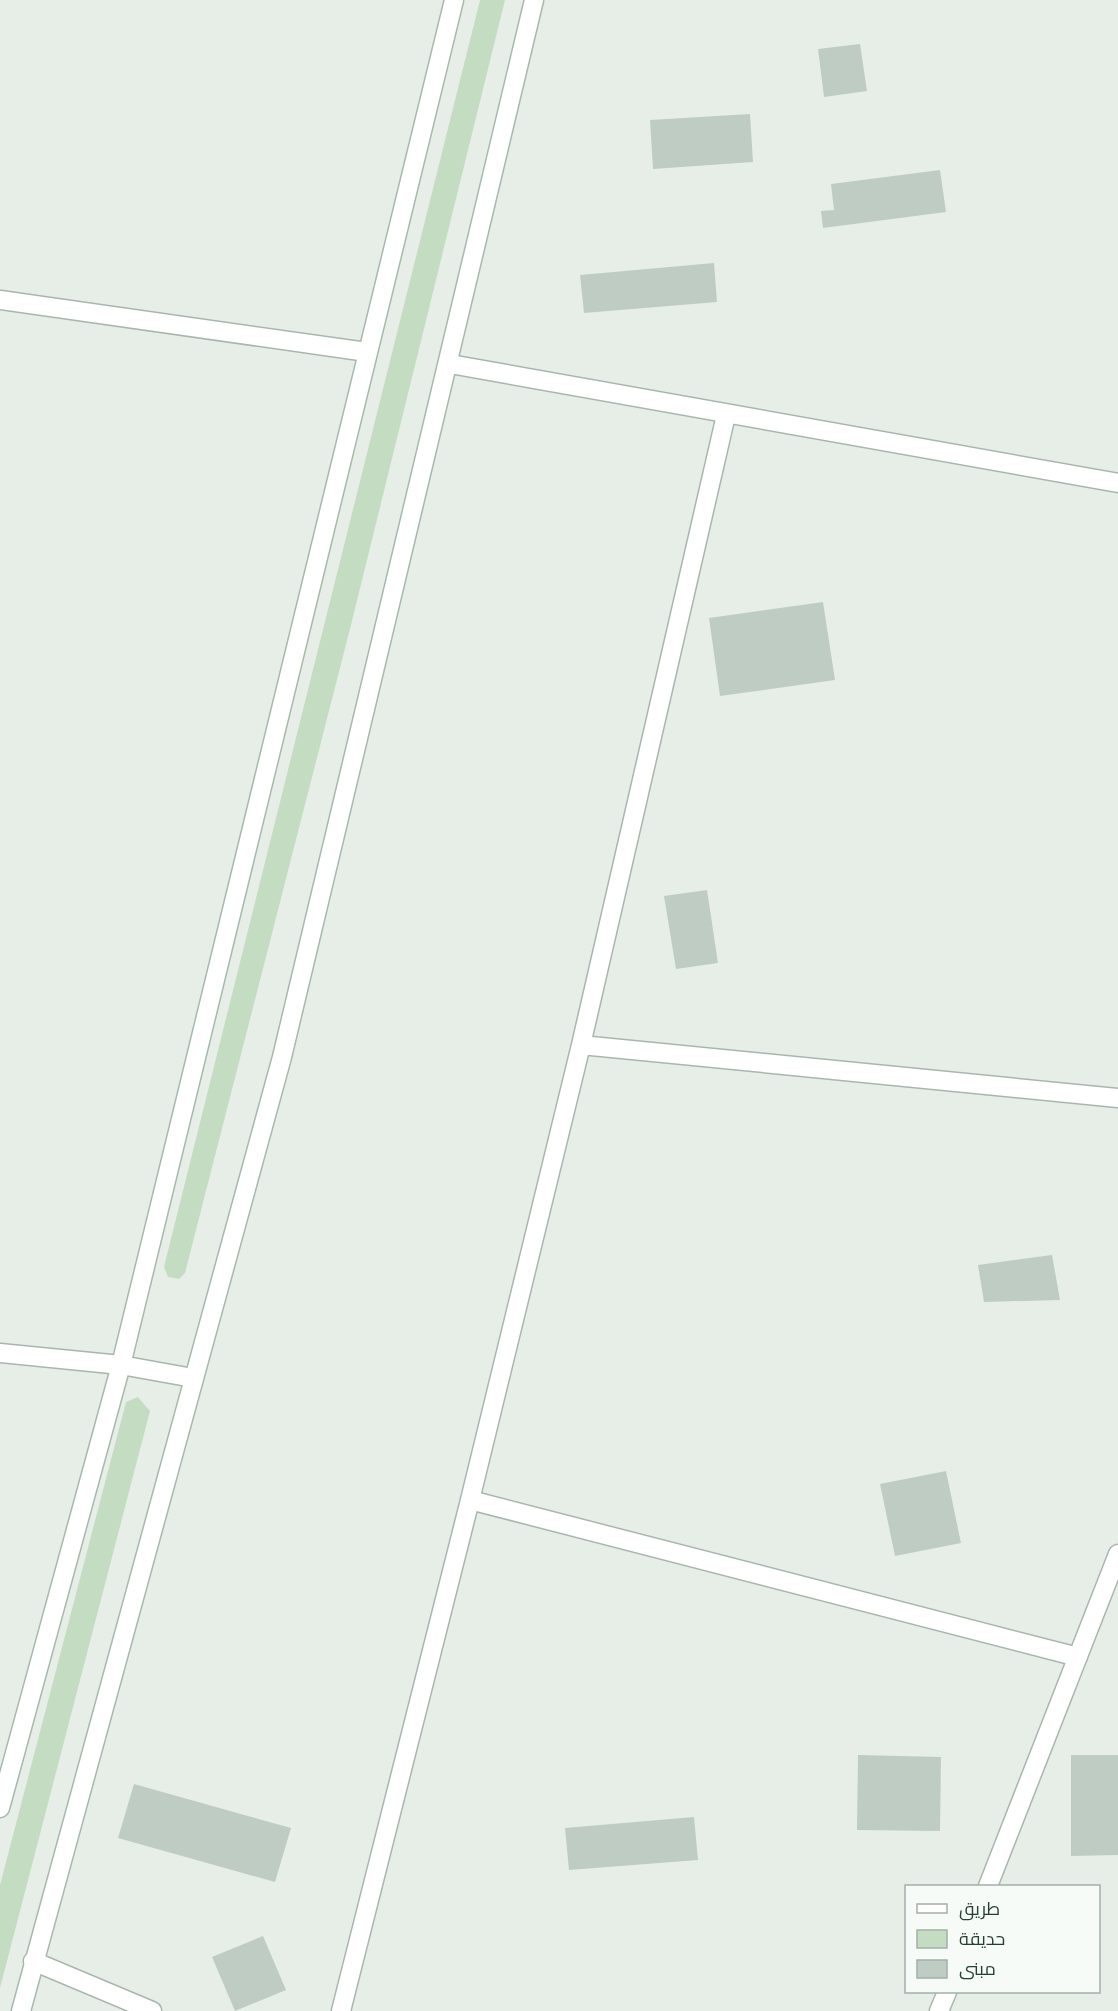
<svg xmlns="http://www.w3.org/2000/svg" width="1118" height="2011" font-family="Signika,Cairo,sans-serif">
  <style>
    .green { fill: #c4ddc2 }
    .building { fill: #bfccc3 }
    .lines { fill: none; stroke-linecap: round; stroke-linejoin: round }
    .minor-casing { stroke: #a9b6ad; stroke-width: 21 }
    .secondary-casing { stroke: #a6b9ac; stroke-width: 21 }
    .minor { stroke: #fff; stroke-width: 18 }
    .secondary { stroke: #fff; stroke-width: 18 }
  </style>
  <rect width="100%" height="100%" fill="#e7eee8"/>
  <!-- green -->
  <path class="green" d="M480,0H505L351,625L185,1273L179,1279L168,1277L164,1267Z
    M138,1397L150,1411L0,1988V1885L126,1402Z"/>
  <!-- building -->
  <path class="building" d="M860,44L867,91L824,97L818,49Z
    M750,114L753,162L653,169L650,120Z
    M940,170L946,212L823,228L821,211L834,210L831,184Z
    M714,263L717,302L584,313L580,275Z
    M823,602L835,680L720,696L709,618Z
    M707,890L718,963L676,969L664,896Z
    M1052,1255L1060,1300L984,1302L978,1265Z
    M946,1471L961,1543L895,1556L880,1484Z
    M858,1755L941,1757L940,1831L857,1830Z
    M1071,1755H1118V1855L1071,1856Z
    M134,1784L291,1828L275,1882L118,1838Z
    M694,1817L698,1860L569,1870L565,1828Z
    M263,1936L286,1990L235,2011L212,1957Z"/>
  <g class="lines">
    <defs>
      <path id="minor" d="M0,300L367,352
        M450,364L1118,483
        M581,1045L1118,1098
        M0,1353L121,1365L193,1378
        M470,1500L1078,1657
        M988,1886L1118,1554
        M33,1961L152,2011
        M341,2011L470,1500L581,1045L726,415
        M939,2011L947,1992"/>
      <path id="secondary" d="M0,1808L121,1365L454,0
        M21,2011L282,1057L534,0"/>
    </defs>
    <!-- minor casing -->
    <use href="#minor" class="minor-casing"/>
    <!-- secondary casing -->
    <use href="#secondary" class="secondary-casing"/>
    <!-- minor -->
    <use href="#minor" class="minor"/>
    <!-- secondary -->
    <use href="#secondary" class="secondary"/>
  </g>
  <!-- legend -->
  <rect x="905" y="1885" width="195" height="108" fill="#f7fbf8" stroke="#a3b0a8" stroke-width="1.5"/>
  <rect x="917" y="1904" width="30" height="9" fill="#ffffff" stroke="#a3b0a8" stroke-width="1.5"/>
  <text x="959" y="1915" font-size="18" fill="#263f30">طريق</text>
  <rect x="917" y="1930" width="30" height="18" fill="#c4ddc2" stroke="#a3b0a8" stroke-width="1.5"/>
  <text x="959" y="1945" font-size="18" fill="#263f30">حديقة</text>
  <rect x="917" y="1960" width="30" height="18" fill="#bfccc3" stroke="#a3b0a8" stroke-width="1.5"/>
  <text x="959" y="1975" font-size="18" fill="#263f30">مبنى</text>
</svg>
